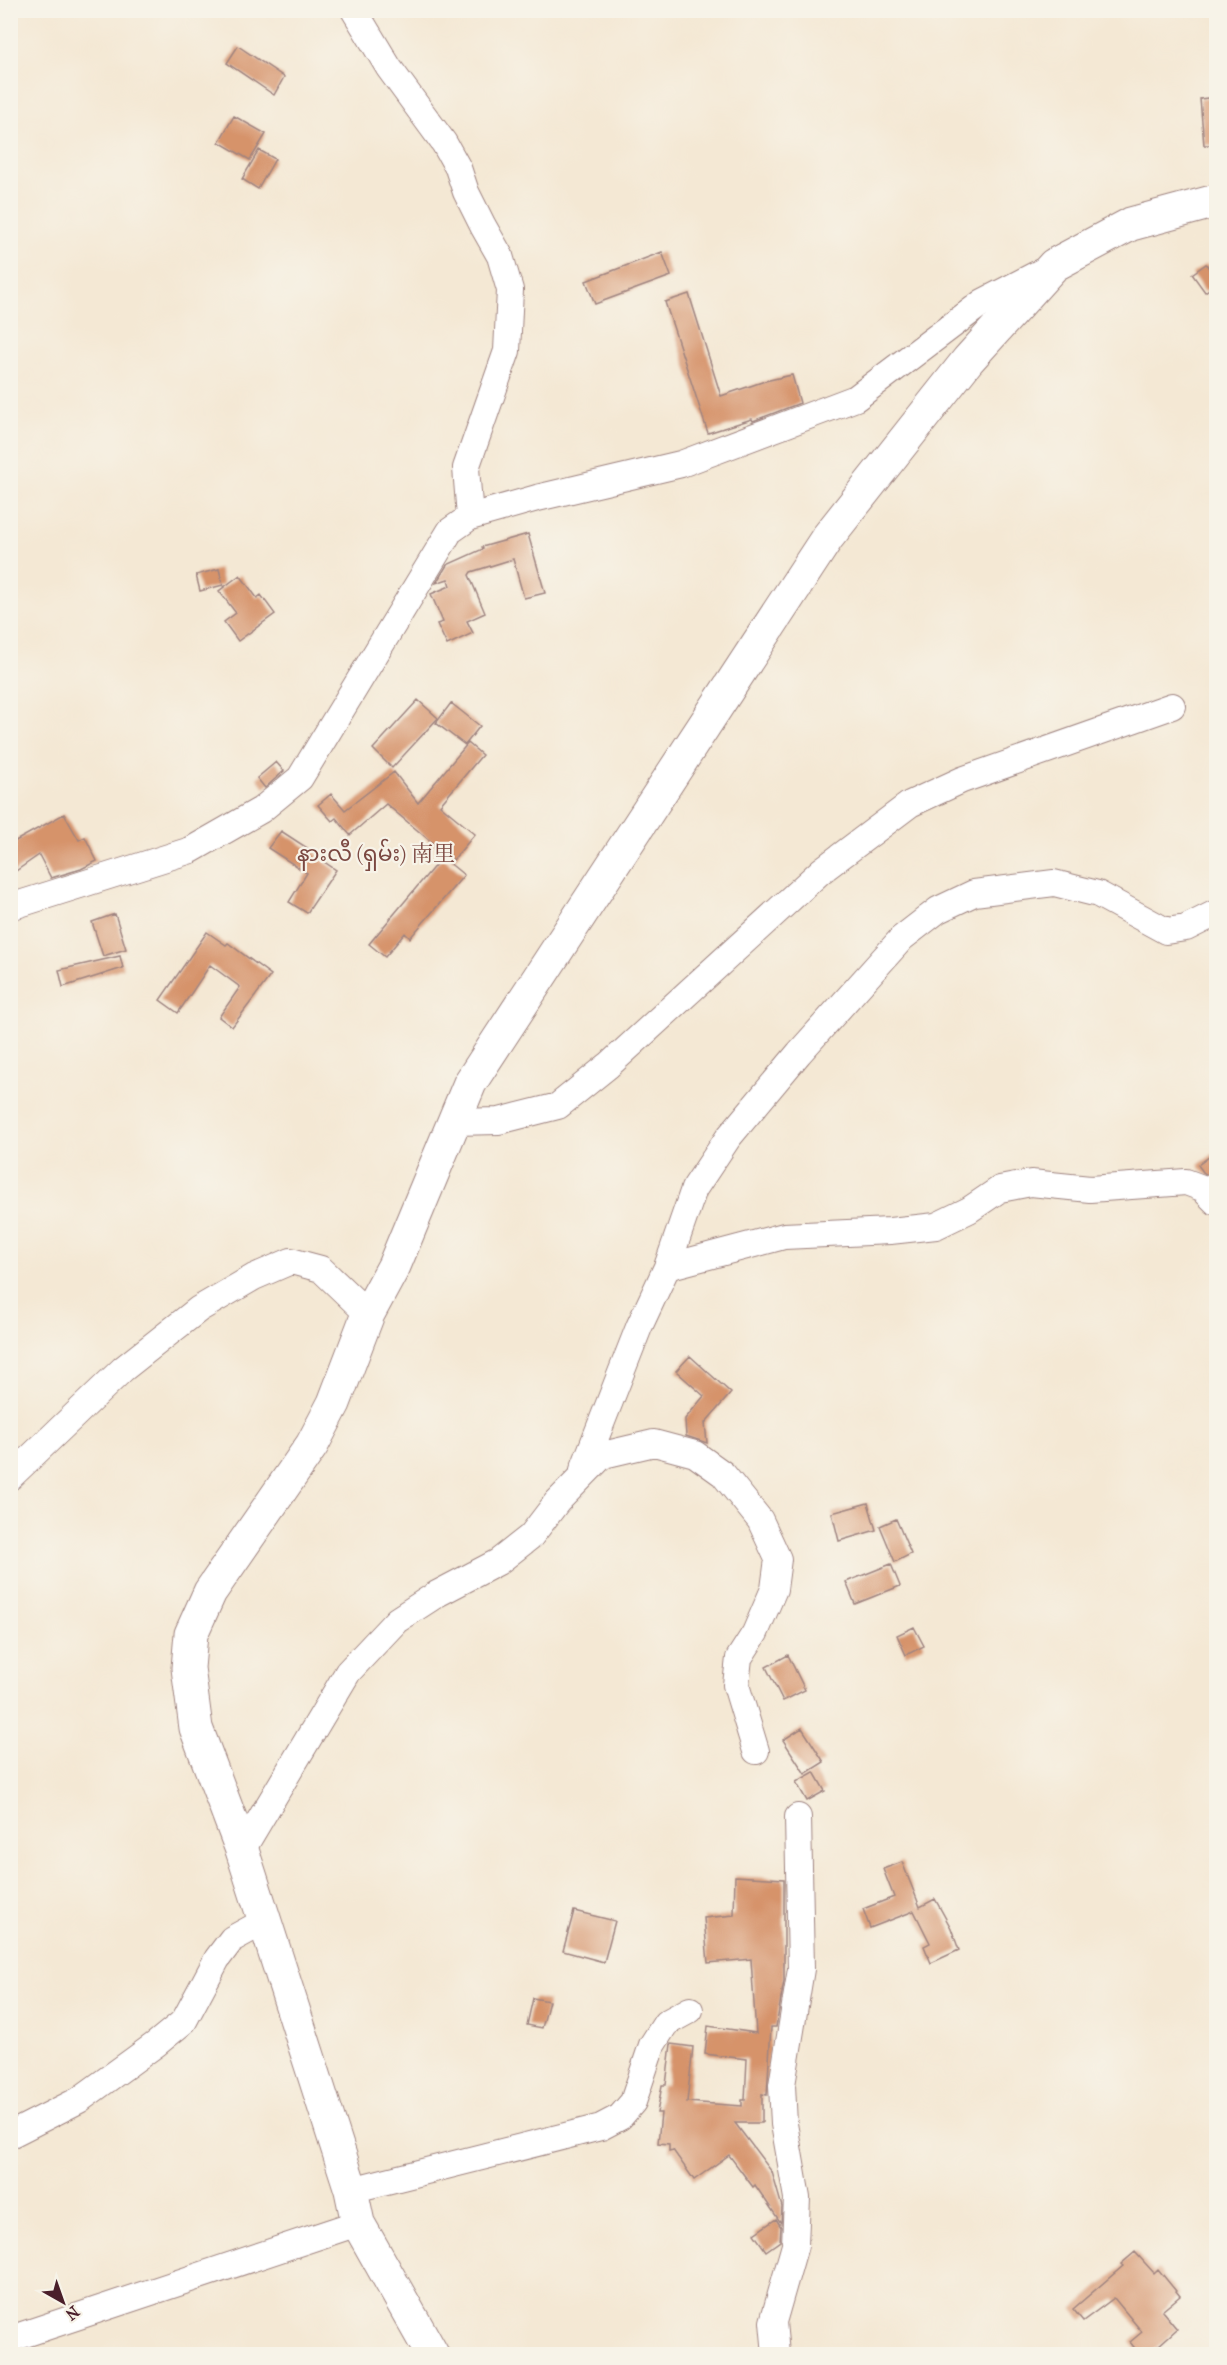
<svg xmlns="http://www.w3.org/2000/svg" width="1227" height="2365" font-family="'IM FELL French Canon','Noto Serif SC','Noto Sans Myanmar',serif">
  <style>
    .building { fill: #d6936a }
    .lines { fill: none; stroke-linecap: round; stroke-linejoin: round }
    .minor-casing { stroke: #9f8480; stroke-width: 28 }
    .major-casing { stroke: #9f8480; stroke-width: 35 }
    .minor { stroke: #fff; stroke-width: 26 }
    .major { stroke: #fff; stroke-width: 33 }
    .labels { text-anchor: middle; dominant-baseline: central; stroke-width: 4.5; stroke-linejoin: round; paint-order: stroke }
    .quarter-label { font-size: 22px; fill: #7b4841; stroke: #f7f3e8 }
  </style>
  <rect width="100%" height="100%" fill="#f7f3e8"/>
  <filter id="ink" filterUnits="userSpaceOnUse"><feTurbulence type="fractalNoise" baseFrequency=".0167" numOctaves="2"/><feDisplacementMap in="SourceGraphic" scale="12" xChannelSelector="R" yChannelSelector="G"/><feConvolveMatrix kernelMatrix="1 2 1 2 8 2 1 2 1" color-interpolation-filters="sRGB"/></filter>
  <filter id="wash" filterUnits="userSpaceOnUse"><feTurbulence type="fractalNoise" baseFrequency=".008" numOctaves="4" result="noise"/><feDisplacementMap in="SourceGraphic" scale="24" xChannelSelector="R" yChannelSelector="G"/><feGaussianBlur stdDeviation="1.35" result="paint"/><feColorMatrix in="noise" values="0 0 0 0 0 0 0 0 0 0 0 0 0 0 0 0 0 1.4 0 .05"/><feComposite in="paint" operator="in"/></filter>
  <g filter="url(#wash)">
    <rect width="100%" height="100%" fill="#f4e8d4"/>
    <g id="blocks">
      <!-- building -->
      <path class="building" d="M238,46L284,77L274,95L227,63Z
        M1216,97V145H1204L1200,99Z
        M234,116L266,134L250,160L219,142Z
        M259,150L275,159L258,189L242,179Z
        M662,252L671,276L595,304L586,281Z
        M1206,264L1216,278V284L1205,292L1192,274Z
        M689,294L721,396L765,381L792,375L800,403L753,421L752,419L708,433L665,302Z
        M528,534L545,593L524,598L513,559L471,572L469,575L485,613L467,621L473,633L447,645L437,624L443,622L431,594L450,586L448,579L436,583L447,565L483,549L482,547Z
        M219,569L223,585L200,591L196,575Z
        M240,575L257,598L261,595L275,614L238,641L224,622L236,613L219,591Z
        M418,700L438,718L392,768L373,749Z
        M451,703L480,726L465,745L436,723Z
        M468,743L482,755L440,805L475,834L453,860L386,804L350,835L336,818L332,821L318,805L331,794L345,810L394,772L418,803Z
        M276,762L284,771L265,788L257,778Z
        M64,814L79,840L85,837L97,861L81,869L51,878L39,855L10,875V844Z
        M281,831L318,855L317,857L336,870L307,913L289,902L307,873L268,848Z
        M442,857L464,875L410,938L405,933L385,957L369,944Z
        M115,914L126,949L103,956L92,922Z
        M207,932L226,945L228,943L271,975L232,1027L219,1017L240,987L210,965L178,1013L160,1000Z
        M120,956L123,968L63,987L59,970Z
        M1216,1152V1181L1203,1172L1198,1165Z
        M690,1356L731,1393L705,1423L707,1443L686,1436L685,1419L704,1396L676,1371Z
        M868,1503L876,1530L839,1541L832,1513Z
        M896,1519L911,1554L895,1562L880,1526Z
        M891,1564L900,1586L855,1604L846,1582Z
        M914,1627L924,1646L906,1655L897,1635Z
        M788,1655L805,1690L783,1701L766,1667Z
        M802,1728L824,1762L805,1774L783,1740Z
        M814,1772L825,1791L807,1801L796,1782Z
        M902,1862L920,1907L935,1899L951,1928L959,1950L931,1963L924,1946L930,1943L914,1911L870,1928L863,1909L894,1897L883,1869Z
        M735,1876L784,1879V1981L776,2027H771L767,2095L762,2094V2123H735L772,2172L782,2207L781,2223L755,2185L753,2187L729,2155L694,2180L673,2150L669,2151V2144L658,2143L661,2113H657L662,2085H666L671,2044L693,2047L687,2102L742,2106V2100H745L747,2059L705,2054L708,2026L756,2033L751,1959L708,1963L704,1918L734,1915Z
        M574,1911L615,1921L604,1962L563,1951Z
        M533,1998L549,2001L542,2028L527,2025Z
        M776,2219L781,2227L780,2241L766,2251L754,2234Z
        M1135,2252L1154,2273L1158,2269L1180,2296L1162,2311L1177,2329L1148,2355H1140L1130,2342L1142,2332L1114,2298L1083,2321L1073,2309L1123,2266L1121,2264Z"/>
    </g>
  </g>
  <g filter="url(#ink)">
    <use href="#blocks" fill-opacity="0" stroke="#9f8480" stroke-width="1.5"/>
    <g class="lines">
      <defs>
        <path id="minor" d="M354,10L389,68L444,143L458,168L466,192L483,226L500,256L510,290L507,351L466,468L470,517
          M10,907L191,850L261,810L300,778L450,531L470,517L537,498L681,464L856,398L983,302L1041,272
          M454,1122L499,1121L558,1106L609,1065L821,871L910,804L962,780L1172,706
          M667,1267L694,1189L728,1138L799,1053L902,938L938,910L974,893L1054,883L1098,894L1166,931L1186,928L1216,913
          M583,1470L639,1327L667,1267L784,1236L890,1231L936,1226L969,1210L1000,1189L1031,1183L1090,1189L1186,1182L1202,1188L1216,1202
          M10,1477L123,1369L199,1309L254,1277L291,1261L321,1269L368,1314
          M242,1850L348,1672L397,1620L437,1594L498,1562L531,1536L557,1502L603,1455L654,1443L695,1454L723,1474L760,1520L778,1559L774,1589L755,1633L739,1658L736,1685L756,1751
          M10,2135L79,2100L156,2044L184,2021L217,1959L232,1939L265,1921
          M351,2190L601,2127L620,2117L633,2102L652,2045L666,2023L690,2010
          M10,2339L358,2223
          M776,2354L773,2322L795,2245L797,2198L784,2124L782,2085L801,1969L798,1817"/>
        <path id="major" d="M432,2354L358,2223L351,2190L242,1850L196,1728L188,1668L191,1634L210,1592L312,1445L334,1403L368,1314L394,1266L470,1083L827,538L968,360L1054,265L1131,224L1216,201"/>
      </defs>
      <!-- minor casing -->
      <use href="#minor" class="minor-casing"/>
      <!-- major casing -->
      <use href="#major" class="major-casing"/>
      <!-- minor -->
      <use href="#minor" class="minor"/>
      <!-- major -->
      <use href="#major" class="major"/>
    </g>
  </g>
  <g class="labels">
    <!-- quarter labels -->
    <g class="quarter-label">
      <text x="376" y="854">နားလီ (ရှမ်း) 南里</text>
    </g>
  </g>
  <!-- margin -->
  <rect width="1227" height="2365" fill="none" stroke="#f7f3e8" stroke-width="36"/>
  <!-- north arrow -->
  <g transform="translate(63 2302) rotate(140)" stroke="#f7f3e8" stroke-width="4.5" paint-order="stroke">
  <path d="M0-4.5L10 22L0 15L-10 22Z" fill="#4a1f2b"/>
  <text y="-9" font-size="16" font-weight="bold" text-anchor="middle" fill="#4a1f2b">N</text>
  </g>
</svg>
